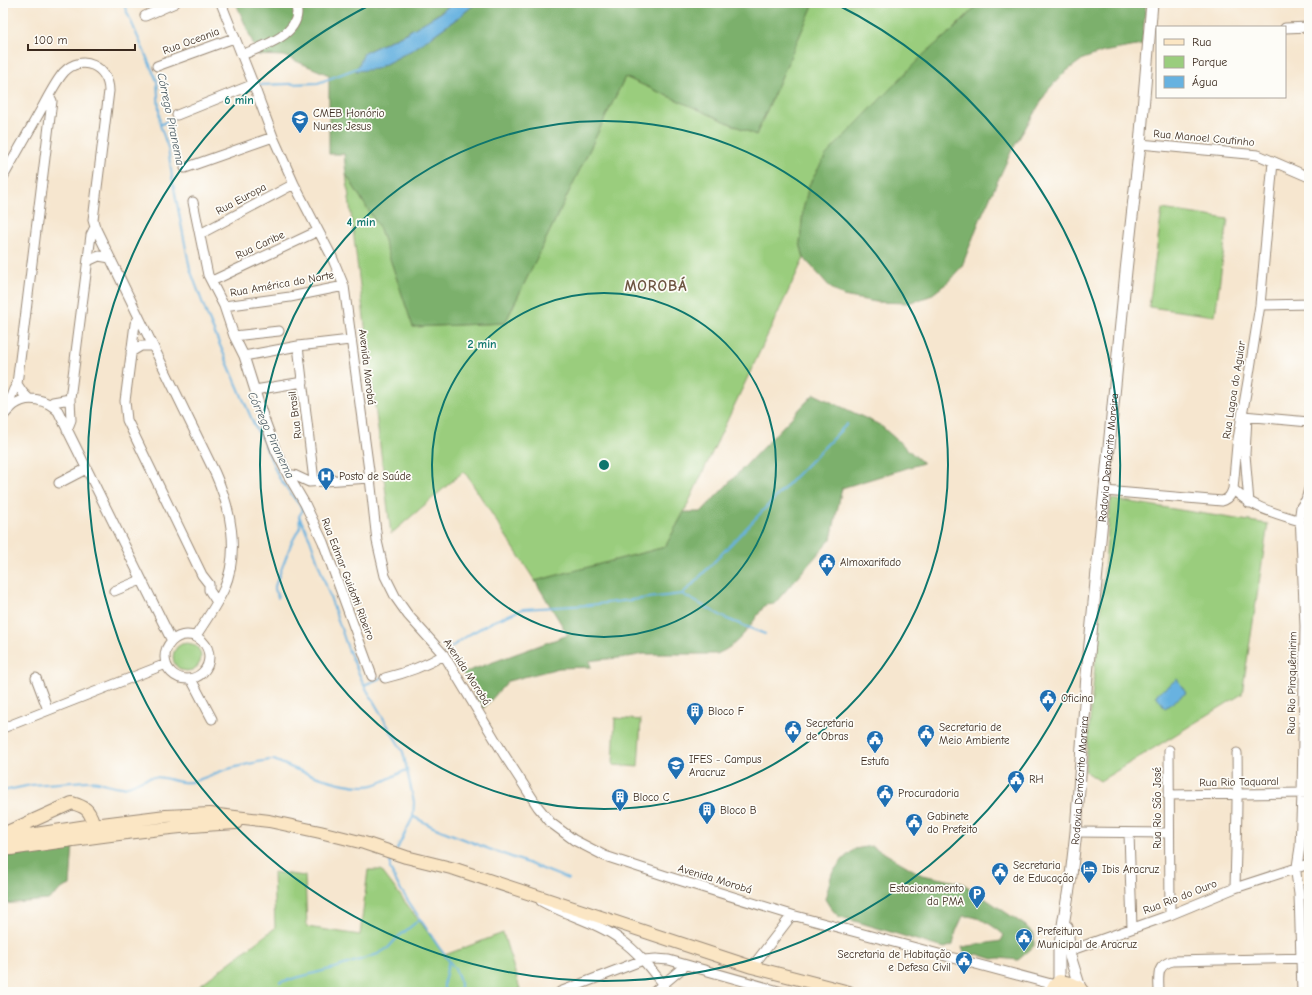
<svg xmlns="http://www.w3.org/2000/svg" width="1312" height="995" font-family="'Comic Neue',sans-serif">
  <style>
    .green { fill: #9acd7d; stroke: #6a7c4e }
    .forest { fill: #7bb06c; stroke: #5b6d45 }
    .water { fill: #67b2e0; stroke: #516e7f }
    .lines { fill: none; stroke-linecap: round; stroke-linejoin: round }
    .stream { stroke: #67b2e0; stroke-width: 2 }
    .minor-casing { stroke: #988876; stroke-width: 11 }
    .tertiary-casing { stroke: #988876; stroke-width: 13 }
    .secondary-casing { stroke: #988876; stroke-width: 14 }
    .minor { stroke: #fff; stroke-width: 9 }
    .tertiary { stroke: #fff; stroke-width: 11 }
    .secondary { stroke: #fbe6c4; stroke-width: 12 }
    .ring { fill: none; stroke: #0f766e; stroke-width: 2 }
    .labels { text-anchor: middle; dominant-baseline: central; stroke-width: 3.5; stroke-linejoin: round; paint-order: stroke }
    .street-label { font-size: 11px; fill: #3b2a1e; stroke: #fdfcf7 }
    .poi-label { font-size: 11px; fill: #3b2a1e; stroke: #fdfcf7; text-anchor: start }
    .water-label { font-size: 12px; font-style: italic; fill: #4a5a62; stroke: #fdfcf7 }
    .district-label { font-size: 15px; font-weight: bold; letter-spacing: 1px; fill: #6d5542; stroke: #fdfcf7 }
    .centre { fill: #0f766e; stroke: #fdfcf7; stroke-width: 2 }
    .ring-label { font-size: 12px; text-anchor: middle; font-weight: bold; fill: #0f766e; stroke: #fdfcf7; stroke-width: 3.5; stroke-linejoin: round; paint-order: stroke }
  </style>
  <rect width="100%" height="100%" fill="#fdfcf7"/>
  <filter id="ink" filterUnits="userSpaceOnUse"><feTurbulence type="fractalNoise" baseFrequency=".025" numOctaves="2"/><feDisplacementMap in="SourceGraphic" scale="8" xChannelSelector="R" yChannelSelector="G"/><feConvolveMatrix kernelMatrix="1 2 1 2 8 2 1 2 1" color-interpolation-filters="sRGB"/></filter>
  <filter id="wash" filterUnits="userSpaceOnUse"><feTurbulence type="fractalNoise" baseFrequency=".012" numOctaves="4" result="noise"/><feDisplacementMap in="SourceGraphic" scale="16" xChannelSelector="R" yChannelSelector="G"/><feGaussianBlur stdDeviation="0.9" result="paint"/><feColorMatrix in="noise" values="0 0 0 0 0 0 0 0 0 0 0 0 0 0 0 0 0 1.4 0 .05"/><feComposite in="paint" operator="in"/></filter>
  <g filter="url(#wash)">
    <rect width="100%" height="100%" fill="#f6e6cf"/>
    <!-- green -->
    <path class="green" d="M814,3H979L827,155L809,185L803,210L800,243L804,258L684,512L665,547L535,581L464,471L391,534L346,174L380,229L413,327L505,323L625,77L756,135Z
      M1162,209L1228,219L1215,316L1149,307Z
      M1111,499L1268,524L1242,694L1100,781L1085,771Z
      M173 657a14 14 0 1 1 28 0a14 14 0 1 1-28 0Z
      M615,718L641,720L638,767L613,765Z
      M368,870H381L445,955L503,933L521,992H191L275,928L273,872L305,876L307,927L360,935Z"/>
    <!-- forest -->
    <path class="forest" d="M236,3H452C427,25 394,38 364,53L376,69L414,49L459,17L476,3H814L756,135L625,77L505,323L413,327L380,229L346,174L344,154H329V75L284,56L258,55Z
      M979,3H1146L1142,45L1103,52L1083,59L1064,73L1048,90L1011,152L981,217L962,266L947,283L930,296L908,303L876,302L843,296L831,288L804,258L800,243L803,210L809,185L826,155L924,54L955,28Z
      M814,394L880,425L923,463L842,488L831,539L774,604L765,605C750,625 741,644 717,654H642C625,659 607,658 589,661L591,667L559,668L508,681L483,709L463,673L568,635L535,581L665,547L684,512H701Z
      M73,844L70,885L63,888L48,900L3,904V856L19,855Z
      M871,846L886,854L922,875L962,883L1026,926L1034,934V946L1024,955L1018,960L999,958L993,959L977,954L971,956L964,953L962,947L1001,941L1004,935C993,925 977,915 963,916L956,931L953,945L945,948L933,945L838,916L830,907L825,899L832,873L844,858L855,849Z"/>
    <!-- water -->
    <path class="water" d="M452,3H476L459,17L414,49L376,69L356,71L364,53L406,33L442,12Z
      M1177,679L1186,693L1165,708L1156,695Z"/>
    <g class="lines">
      <!-- stream -->
      <path class="stream" d="M123,3L157,81L160,125L168,148L173,183L190,269L207,315L256,429L261,436L279,478L303,510L299,516
        M257,85L318,83L360,67
        M160,125L175,117
        M299,516L310,539L348,649L364,685L403,752L414,802L413,817L397,849
        M682,594L727,619L765,634
        M278,598L275,589V586L291,544L300,527L299,517
        M444,652L470,634L492,622L523,609L589,605L682,594L691,586L795,477L847,424
        M364,685L383,677
        M3,791L31,785L87,781C99,780 111,787 123,787C135,786 143,776 155,777C167,777 179,784 191,782C204,779 216,772 228,769C242,765 256,762 270,760H274C295,770 350,791 373,785C384,782 396,774 407,770
        M414,817L433,827L489,849L525,862L568,879
        M393,856L390,862V869L399,887L438,946L455,969L459,978L461,992
        M280,982L338,967L378,954L388,948L397,938L420,919
        M444,992V982L449,960"/>
    </g>
  </g>
  <g filter="url(#ink)">
    <g class="lines">
      <defs>
        <path id="minor" d="M221,3L254,86L273,137L294,184L332,257L344,286L370,478L377,541L385,576L396,598L408,615L444,655L503,753L538,807L551,823L574,840L605,856L669,877L792,915L1055,985
          M145,16L175,3
          M1285,28L1309,27
          M242,55C260,47 296,37 297,13C297,10 296,6 295,3
          M157,66L234,38
          M177,115L254,84
          M1140,144L1258,155L1309,177
          M185,168L273,137
          M3,177C16,154 29,131 42,108C48,97 56,81 64,72C82,53 109,67 109,91L93,220L95,227L215,473C231,509 240,552 224,589C216,606 205,622 195,637
          M193,202L208,275L224,306L234,336L244,356L262,413L276,451L288,475L305,504L323,542L372,676
          M200,234L294,184
          M88,261L99,256L110,258
          M212,281L318,231
          M1260,305L1309,304
          M224,306L290,297L344,286
          M139,318L135,324L125,401L127,420L202,575L209,584V590L217,602
          M234,336L279,331
          M298,346L314,481
          M131,352L141,346H153
          M244,356L298,346L350,340
          M17,384L23,393L29,399
          M255,390L303,382
          M50,404L53,402L70,399
          M11,408C8,401 13,390 17,384L52,101L49,95
          M3,416C6,413 10,408 14,405C28,394 47,400 58,411L172,641
          M1243,416L1309,422
          M1247,417L1245,454L1249,503
          M67,430L71,420L70,399L91,235L95,227
          M288,475H294L309,482L370,478
          M59,483L86,469
          M1233,489C1252,508 1275,513 1300,521
          M1105,491L1222,501C1229,499 1231,495 1233,489L1237,445L1248,381L1260,305L1273,162
          M114,591L141,580
          M165 657a22 22 0 1 1 44 0a22 22 0 1 1-44 0Z
          M36,678L48,710
          M385,678C406,673 425,666 444,655
          M191,679L212,719
          M3,728L166,664
          M1169,750L1170,915
          M1168,795L1309,793
          M1076,832L1169,833
          M1129,833L1132,928
          M1235,888C1236,843 1238,798 1237,753
          M541,901C567,916 597,922 621,940C641,954 654,974 669,992
          M1064,951H1069L1170,915L1235,888L1309,864
          M752,967L792,915
          M560,992L643,960L656,959L669,960L782,992
          M654,992L686,965
          M1159,992C1159,977 1155,965 1173,961L1309,958
          M1302,992L1299,894L1296,873L1300,847L1302,794L1305,626L1300,514L1301,507L1306,500L1309,489"/>
        <g id="tertiary">
          <path d="M1067,927L1070,956L1080,988"/>
          <path id="s1" d="M1059,981V950L1071,876L1076,832L1087,675L1126,271L1140,144L1152,3"/>
        </g>
        <path id="secondary" d="M3,834L72,803C85,807 89,809 93,822C94,826 94,828 90,830
          M3,839L94,825L166,816L210,814L269,821L320,832L364,843L406,857L455,869L752,967L849,992
          M3,850C80,839 158,827 236,823
          M1051,992L1055,985L1059,981C1068,982 1078,984 1083,992"/>
      </defs>
      <!-- minor casing -->
      <use href="#minor" class="minor-casing"/>
      <!-- tertiary casing -->
      <use href="#tertiary" class="tertiary-casing"/>
      <!-- secondary casing -->
      <use href="#secondary" class="secondary-casing"/>
      <!-- minor -->
      <use href="#minor" class="minor"/>
      <!-- tertiary -->
      <use href="#tertiary" class="tertiary"/>
      <!-- secondary -->
      <use href="#secondary" class="secondary"/>
    </g>
  </g>
  <!-- distance rings -->
  <g class="ring">
    <circle cx="604" cy="465" r="172"/>
    <circle cx="604" cy="465" r="344"/>
    <path d="M834 3A516 516 0 1 1 374 3"/>
  </g>
  <!-- icons -->
  <defs>
    <symbol id="school-pin" viewBox="-11 -11 22 30"><path d="M0 17L-7.5 6A9.5 9.5 0 1 1 7.5 6Z" fill="#1f6fb2" stroke="#fdfcf7"/><path d="M0-5L7-2L0 1L-7-2ZM-4 1L0 2.5L4 1V4Q0 6-4 4Z" fill="#fff"/></symbol>
    <symbol id="hospital-pin" viewBox="-11 -11 22 30"><path d="M0 17L-7.5 6A9.5 9.5 0 1 1 7.5 6Z" fill="#1f6fb2" stroke="#fdfcf7"/><path d="M-5-5h3v3.5h4V-5h3V5h-3V1.5h-4V5h-3Z" fill="#fff"/></symbol>
    <symbol id="civic-pin" viewBox="-11 -11 22 30"><path d="M0 17L-7.5 6A9.5 9.5 0 1 1 7.5 6Z" fill="#1f6fb2" stroke="#fdfcf7"/><path d="M-.6-6.5H3V-4.5H.6V-3L4-1V1h2V6H-6V1h2V-1L-.6-3ZM-1.2 2.5V6h2.4V2.5Z" fill="#fff"/></symbol>
    <symbol id="building-pin" viewBox="-11 -11 22 30"><path d="M0 17L-7.5 6A9.5 9.5 0 1 1 7.5 6Z" fill="#1f6fb2" stroke="#fdfcf7"/><path d="M-4-6H4V6H1V3H-1V6H-4ZM-2.5-4.3h1.7v1.8h-1.7ZM.8-4.3h1.7v1.8H.8ZM-2.5-1h1.7V.8h-1.7ZM.8-1h1.7V.8H.8Z" fill="#fff"/></symbol>
    <symbol id="university-pin" viewBox="-11 -11 22 30"><path d="M0 17L-7.5 6A9.5 9.5 0 1 1 7.5 6Z" fill="#1f6fb2" stroke="#fdfcf7"/><path d="M0-5L7-2L0 1L-7-2ZM-4 1L0 2.5L4 1V4Q0 6-4 4Z" fill="#fff"/></symbol>
    <symbol id="hotel-pin" viewBox="-11 -11 22 30"><path d="M0 17L-7.5 6A9.5 9.5 0 1 1 7.5 6Z" fill="#1f6fb2" stroke="#fdfcf7"/><path d="M-6-4.5h1.5V1H6V5H4.5V3h-9V5H-6ZM-4 0a1.8 1.8 0 1 1 3.6 0ZM.5 0V-2.5h3Q6-2.5 6 0Z" fill="#fff"/></symbol>
    <symbol id="parking-pin" viewBox="-11 -11 22 30"><path d="M0 17L-7.5 6A9.5 9.5 0 1 1 7.5 6Z" fill="#1f6fb2" stroke="#fdfcf7"/><path d="M-3.5-5.5H1a3.5 3.5 0 0 1 0 7H-1V5.5H-3.5ZM-1-3.4V-.6H.8a1.4 1.4 0 0 0 0-2.8Z" fill="#fff"/></symbol>
  </defs>
  <g fill-rule="evenodd">
    <use href="#school-pin" x="290" y="109" width="20" height="27"/>
    <use href="#hospital-pin" x="316" y="466" width="20" height="27"/>
    <use href="#civic-pin" x="817" y="552" width="20" height="27"/>
    <use href="#civic-pin" x="1038" y="688" width="20" height="27"/>
    <use href="#building-pin" x="685" y="701" width="20" height="27"/>
    <use href="#civic-pin" x="783" y="719" width="20" height="27"/>
    <use href="#civic-pin" x="916" y="723" width="20" height="27"/>
    <use href="#civic-pin" x="865" y="729" width="20" height="27"/>
    <use href="#university-pin" x="666" y="755" width="20" height="27"/>
    <use href="#civic-pin" x="1006" y="769" width="20" height="27"/>
    <use href="#civic-pin" x="875" y="783" width="20" height="27"/>
    <use href="#building-pin" x="610" y="787" width="20" height="27"/>
    <use href="#building-pin" x="697" y="800" width="20" height="27"/>
    <use href="#civic-pin" x="904" y="812" width="20" height="27"/>
    <use href="#hotel-pin" x="1079" y="859" width="20" height="27"/>
    <use href="#civic-pin" x="990" y="861" width="20" height="27"/>
    <use href="#parking-pin" x="967" y="884" width="20" height="27"/>
    <use href="#civic-pin" x="1014" y="927" width="20" height="27"/>
    <use href="#civic-pin" x="954" y="950" width="20" height="27"/>
  </g>
  <g class="labels">
    <!-- street labels -->
    <g class="street-label">
      <text transform="translate(191 41) rotate(-20)">Rua Oceania</text>
      <text transform="translate(1204 138) rotate(5)">Rua Manoel Coutinho</text>
      <text transform="translate(241 199) rotate(-28)">Rua Europa</text>
      <text transform="translate(260 245) rotate(-25)">Rua Caribe</text>
      <text transform="translate(282 284) rotate(-10)">Rua América do Norte</text>
      <text transform="translate(367 367) rotate(83)">Avenida Morobá</text>
      <text transform="translate(1234 390) rotate(-81)">Rua Lagoa do Aguiar</text>
      <text transform="translate(295 415) rotate(-97)">Rua Brasil</text>
      <text stroke="none"><textPath href="#s1" startOffset="526">Rodovia Demócrito Moreira</textPath></text>
      <text transform="translate(348 579) rotate(69)">Rua Edmar Guidotti Ribeiro</text>
      <text transform="translate(467 672) rotate(57)">Avenida Morobá</text>
      <text transform="translate(1292 683) rotate(-89)">Rua Rio Piraquêmirim</text>
      <text stroke="none"><textPath href="#s1" startOffset="202">Rodovia Demócrito Moreira</textPath></text>
      <text transform="translate(1239 782) rotate(-1)">Rua Rio Taquaral</text>
      <text transform="translate(1157 808) rotate(-90)">Rua Rio São José</text>
      <text transform="translate(715 879) rotate(17)">Avenida Morobá</text>
      <text transform="translate(1180 897) rotate(-21)">Rua Rio do Ouro</text>
    </g>
    <!-- poi labels -->
    <g class="poi-label">
      <text x="313" y="113">CMEB Honório<tspan x="313" dy="13">Nunes Jesus</tspan></text>
      <text x="339" y="476">Posto de Saúde</text>
      <text x="840" y="562">Almoxarifado</text>
      <text x="1061" y="698">Oficina</text>
      <text x="708" y="711">Bloco F</text>
      <text x="806" y="723">Secretaria<tspan x="806" dy="13">de Obras</tspan></text>
      <text x="939" y="727">Secretaria de<tspan x="939" dy="13">Meio Ambiente</tspan></text>
      <text x="689" y="759">IFES - Campus<tspan x="689" dy="13">Aracruz</tspan></text>
      <text x="875" y="761" text-anchor="middle">Estufa</text>
      <text x="1029" y="779">RH</text>
      <text x="898" y="793">Procuradoria</text>
      <text x="633" y="797">Bloco C</text>
      <text x="720" y="810">Bloco B</text>
      <text x="927" y="816">Gabinete<tspan x="927" dy="13">do Prefeito</tspan></text>
      <text x="1013" y="865">Secretaria<tspan x="1013" dy="13">de Educação</tspan></text>
      <text x="1102" y="869">Ibis Aracruz</text>
      <text x="964" y="888" text-anchor="end">Estacionamento<tspan x="964" dy="13">da PMA</tspan></text>
      <text x="1037" y="931">Prefeitura<tspan x="1037" dy="13">Municipal de Aracruz</tspan></text>
      <text x="951" y="954" text-anchor="end">Secretaria de Habitação<tspan x="951" dy="13">e Defesa Civil</tspan></text>
    </g>
    <!-- water labels -->
    <g class="water-label">
      <text transform="translate(171 119) rotate(78)">Córrego Piranema</text>
      <text transform="translate(271 435) rotate(65)">Córrego Piranema</text>
    </g>
    <!-- district labels -->
    <g class="district-label">
      <text x="656" y="286">MOROBÁ</text>
    </g>
  </g>
  <circle cx="604" cy="465" r="6" class="centre"/>
  <g class="ring-label">
    <text x="239" y="104">6 min</text>
    <text x="361" y="226">4 min</text>
    <text x="482" y="348">2 min</text>
  </g>
  <!-- margin -->
  <rect width="1312" height="995" fill="none" stroke="#fdfcf7" stroke-width="16"/>
  <!-- legend -->
  <rect x="1156" y="26" width="130" height="72" fill="#fdfcf7" stroke="#afa8a0"/>
  <rect x="1164" y="39" width="20" height="6" fill="#fbe6c4" stroke="#afa8a0"/>
  <text x="1192" y="46" font-size="12" fill="#3b2a1e">Rua</text>
  <rect x="1164" y="56" width="20" height="12" fill="#9acd7d" stroke="#afa8a0"/>
  <text x="1192" y="66" font-size="12" fill="#3b2a1e">Parque</text>
  <rect x="1164" y="76" width="20" height="12" fill="#67b2e0" stroke="#afa8a0"/>
  <text x="1192" y="86" font-size="12" fill="#3b2a1e">Água</text>
  <!-- scale -->
  <path d="M28 44v6h107v-6" fill="none" stroke="#3b2a1e" stroke-width="2"/>
  <text x="34" y="44" font-size="12" fill="#3b2a1e" stroke="#fdfcf7" stroke-width="3" paint-order="stroke">100 m</text>
</svg>
